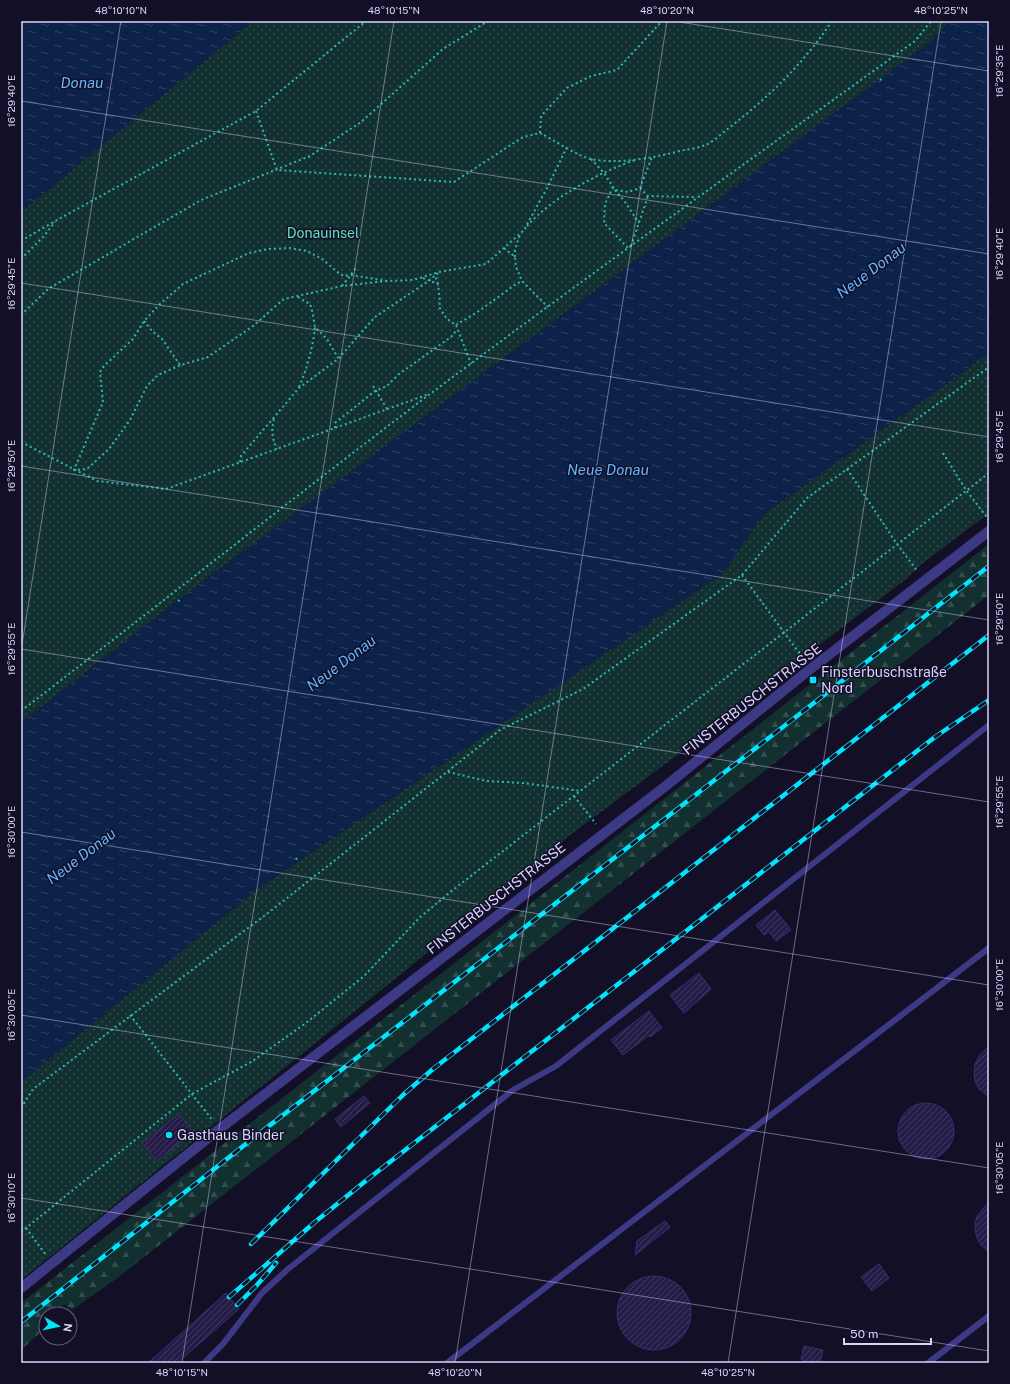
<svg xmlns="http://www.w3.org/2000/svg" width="1010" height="1384" font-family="'Public Sans',sans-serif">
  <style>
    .forest { fill: url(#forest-firs) }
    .park { fill: url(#park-dots) }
    .water { fill: url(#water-ripples) }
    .building { fill: url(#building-hatch); stroke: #3b2d73 }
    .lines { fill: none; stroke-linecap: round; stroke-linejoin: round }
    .path { stroke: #2fb8b0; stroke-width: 2; stroke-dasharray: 2 3; stroke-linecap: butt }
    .lane { stroke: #3d3a85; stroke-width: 6 }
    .street { stroke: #3d3a85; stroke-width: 10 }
    .rail-casing { stroke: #00e5ff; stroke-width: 4.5 }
    .rail { stroke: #130f26; stroke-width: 3; stroke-dasharray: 9; stroke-linecap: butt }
    .ticks { fill: none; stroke: #d9d4ff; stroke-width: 1; stroke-opacity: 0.45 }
    .poi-dot { fill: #00e5ff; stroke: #130f26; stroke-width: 1.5 }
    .labels { text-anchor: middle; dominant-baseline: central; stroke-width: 3; stroke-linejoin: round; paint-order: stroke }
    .park-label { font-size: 14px; fill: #5fe0c0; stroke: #130f26 }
    .poi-label { font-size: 14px; fill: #d9d4ff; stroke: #130f26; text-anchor: start }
    .street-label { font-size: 14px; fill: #d9d4ff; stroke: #130f26 }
    .water-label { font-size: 15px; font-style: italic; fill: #62b6ff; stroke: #130f26 }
    .neatline { fill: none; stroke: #d9d4ff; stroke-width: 1.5 }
    .ticks-label { font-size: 10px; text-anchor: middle; fill: #d9d4ff }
  </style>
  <defs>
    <pattern id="forest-firs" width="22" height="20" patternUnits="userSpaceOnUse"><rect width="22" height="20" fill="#12302f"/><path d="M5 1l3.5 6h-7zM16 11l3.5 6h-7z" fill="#344d4e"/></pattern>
    <pattern id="park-dots" width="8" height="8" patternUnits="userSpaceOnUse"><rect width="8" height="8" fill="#12302f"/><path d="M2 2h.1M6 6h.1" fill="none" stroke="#344d4e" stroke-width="1.8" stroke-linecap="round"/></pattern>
    <pattern id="water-ripples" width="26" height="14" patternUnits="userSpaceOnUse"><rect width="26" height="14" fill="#0c2248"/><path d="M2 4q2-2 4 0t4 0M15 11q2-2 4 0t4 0" fill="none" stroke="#2f4163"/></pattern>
    <pattern id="building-hatch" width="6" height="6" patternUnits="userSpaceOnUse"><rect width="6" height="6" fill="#241b47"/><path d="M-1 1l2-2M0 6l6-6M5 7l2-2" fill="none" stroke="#433b63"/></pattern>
  </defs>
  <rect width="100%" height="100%" fill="#130f26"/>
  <!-- forest -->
  <path class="forest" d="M989,544V595L116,1279L72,1310L64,1304L57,1314H46V1327L21,1350V1303Z"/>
  <!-- park -->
  <path class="park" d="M253,21H950L929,43L178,600L21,723V212Z
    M989,353V513L918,567L905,580L711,727L700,738L570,835L421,958L21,1280V1082L255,891L722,574L764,514Z"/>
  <!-- water -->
  <path class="water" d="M21,21H253L21,212Z
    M950,21H989V353L764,514L722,574L255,891L21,1082V723L178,600L929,43Z"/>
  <!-- building -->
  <path class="building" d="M775,910L791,930L776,941L769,932L764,935L756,925Z
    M699,973L711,989L684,1013L670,995Z
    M649,1011L662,1028L650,1037L649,1035L623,1055L611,1040Z
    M989,1046V1097L979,1089L975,1081L974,1072L975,1064L980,1055Z
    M364,1096L370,1103L341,1127L335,1119Z
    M898 1131a28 28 0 1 1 56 0a28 28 0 1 1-56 0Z
    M179,1114L193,1132L157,1161L142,1143Z
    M989,1202V1252L981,1245L977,1238L975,1230V1222L978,1215Z
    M665,1221L670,1227L635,1255L637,1241Z
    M879,1264L889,1278L872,1291L861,1277Z
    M617 1313a37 37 0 1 1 74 0a37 37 0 1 1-74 0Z
    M226,1293L239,1309L177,1363H148Z
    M804,1346L823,1350L820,1363H803L804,1360L801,1359Z"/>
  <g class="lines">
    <!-- path -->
    <path class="path" d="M880,79L883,82
      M256,111L277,170L454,182L523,137L540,133C554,140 577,156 591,159C620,165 657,157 684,150C691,149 699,148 705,145C714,142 722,133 730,127C769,97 804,63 832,21
      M540,133L541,116L567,88L591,76L617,70L662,21
      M591,159L604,173L615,190L628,192L640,188L652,157
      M613,187L605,204L604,223L628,248
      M640,188L648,196L697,197
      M615,190L625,202L639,223
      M527,226C553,197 598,173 635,160
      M21,241L57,220L256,111L366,21
      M631,246L648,196
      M504,248L515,257L516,267L522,281
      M515,257V249L520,235
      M21,259L44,236L55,222
      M423,278L438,284L440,302L439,307L447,319L456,325L471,364
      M387,281L342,286L284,299L253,326L208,357L181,365L158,375L147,386L130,420L109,449L87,469L74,470L103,402L100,372L104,366L133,339L144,321L160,304L183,284L249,253L268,249L289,248L307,251L322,259L340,274L345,276L351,275L387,281L413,280L439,272L486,264L524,230L547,188L567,147
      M438,284L436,279L438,274
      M342,286L356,268
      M298,297L310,304L312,310L315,327L327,339L338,358
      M21,315L48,289L201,200L310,156L361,122L443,49L488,21
      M144,321L152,331L162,339L180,365
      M456,325L479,311L516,284L522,281L548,307
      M373,386L387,409
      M299,387C307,369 313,347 315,327
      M274,419C271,430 272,439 277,449
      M335,428V423L375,391L387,386L399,374L451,337L457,330
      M21,442L97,481L166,489L429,394
      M943,453L966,490L989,520
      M240,462L241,456L299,388L338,359L375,317L430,280L438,273
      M847,469L897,544L918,572
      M742,575L794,646L806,661
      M178,600L182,603
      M21,711C159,605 295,496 434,391C593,272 754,157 915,41L931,21
      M448,772L487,781L523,783L581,791
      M574,796L596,824
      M296,858L298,862
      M130,1015L213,1121
      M21,1108L33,1089L268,913L500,730L583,689L742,575L807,498L989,367
      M26,1228L46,1255
      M21,1232L192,1094L251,1062L306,1023L364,976L420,917L458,886L989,473"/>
    <!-- lane -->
    <path class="lane" d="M204,1363L223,1344L262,1293L288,1269L513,1090L556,1066L989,725
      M447,1363L989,948
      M928,1363L989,1316"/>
    <!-- street -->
    <path class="street" d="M21,1288L213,1134L667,785L804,674L989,531"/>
    <defs>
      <path id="rail" d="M251,1244L404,1094L433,1069L989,635
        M229,1297L315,1222L368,1179L935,737L989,700
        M237,1305L257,1285L276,1263
        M21,1322L242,1147L828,692L989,566"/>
    </defs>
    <!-- rail casing -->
    <use href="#rail" class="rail-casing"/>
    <!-- rail -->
    <use href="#rail" class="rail"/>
  </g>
  <!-- ticks -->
  <path class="ticks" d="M673,21L989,71M21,101L989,254M21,283L989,437M21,466L989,620M21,649L989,802M21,651L121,21M21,832L989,985M21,1015L989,1168M21,1198L989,1351M182,1363L394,21M455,1363L667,21M728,1363L941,21"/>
  <!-- markers -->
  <g class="poi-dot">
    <rect x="809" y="676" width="8" height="8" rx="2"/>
    <circle cx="169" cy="1135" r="4"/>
  </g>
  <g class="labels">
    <!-- park labels -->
    <g class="park-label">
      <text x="323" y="233">Donauinsel</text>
    </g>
    <!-- poi labels -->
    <g class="poi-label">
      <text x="821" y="672">Finsterbuschstraße<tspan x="821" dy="16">Nord</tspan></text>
      <text x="177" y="1135">Gasthaus Binder</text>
    </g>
    <!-- street labels -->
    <g class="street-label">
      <text transform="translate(752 699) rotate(-38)">FINSTERBUSCHSTRASSE</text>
      <text transform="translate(496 898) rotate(-38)">FINSTERBUSCHSTRASSE</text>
    </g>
    <!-- water labels -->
    <g class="water-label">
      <text x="82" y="82">Donau</text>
      <text transform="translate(871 270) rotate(-37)">Neue Donau</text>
      <text x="608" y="469">Neue Donau</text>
      <text transform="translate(341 663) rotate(-37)">Neue Donau</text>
      <text transform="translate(81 856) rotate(-37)">Neue Donau</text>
    </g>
  </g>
  <!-- border -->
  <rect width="1010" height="1384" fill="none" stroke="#130f26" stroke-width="44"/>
  <!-- north arrow -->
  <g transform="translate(58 1326) rotate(99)"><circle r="19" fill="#130f26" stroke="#625e7d"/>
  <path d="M0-3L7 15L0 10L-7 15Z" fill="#00e5ff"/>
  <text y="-6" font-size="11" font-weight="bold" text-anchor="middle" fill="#d9d4ff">N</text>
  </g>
  <!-- scale -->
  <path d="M844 1338v6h87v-6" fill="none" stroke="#d9d4ff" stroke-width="2"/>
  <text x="850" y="1338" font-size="12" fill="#d9d4ff" stroke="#130f26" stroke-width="3" paint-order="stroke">50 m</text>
  <rect x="22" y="22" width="966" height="1340" class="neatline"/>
  <g class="ticks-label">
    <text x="121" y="14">48°10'10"N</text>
    <text x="394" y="14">48°10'15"N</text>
    <text x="667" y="14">48°10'20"N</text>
    <text x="941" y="14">48°10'25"N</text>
    <text transform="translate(999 71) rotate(-90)" y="4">16°29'35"E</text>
    <text transform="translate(11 101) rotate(-90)" y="4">16°29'40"E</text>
    <text transform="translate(999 254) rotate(-90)" y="4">16°29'40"E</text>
    <text transform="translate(11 284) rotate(-90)" y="4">16°29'45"E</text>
    <text transform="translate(999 437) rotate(-90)" y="4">16°29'45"E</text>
    <text transform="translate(11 466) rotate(-90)" y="4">16°29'50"E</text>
    <text transform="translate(999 619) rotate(-90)" y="4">16°29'50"E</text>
    <text transform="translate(11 649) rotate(-90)" y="4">16°29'55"E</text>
    <text transform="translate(999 802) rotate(-90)" y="4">16°29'55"E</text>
    <text transform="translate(11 832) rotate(-90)" y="4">16°30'00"E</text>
    <text transform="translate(999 985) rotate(-90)" y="4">16°30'00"E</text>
    <text transform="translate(11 1015) rotate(-90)" y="4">16°30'05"E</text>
    <text transform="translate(999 1168) rotate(-90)" y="4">16°30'05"E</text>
    <text transform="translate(11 1198) rotate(-90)" y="4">16°30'10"E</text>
    <text x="182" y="1376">48°10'15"N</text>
    <text x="455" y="1376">48°10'20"N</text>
    <text x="728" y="1376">48°10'25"N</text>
  </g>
</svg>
